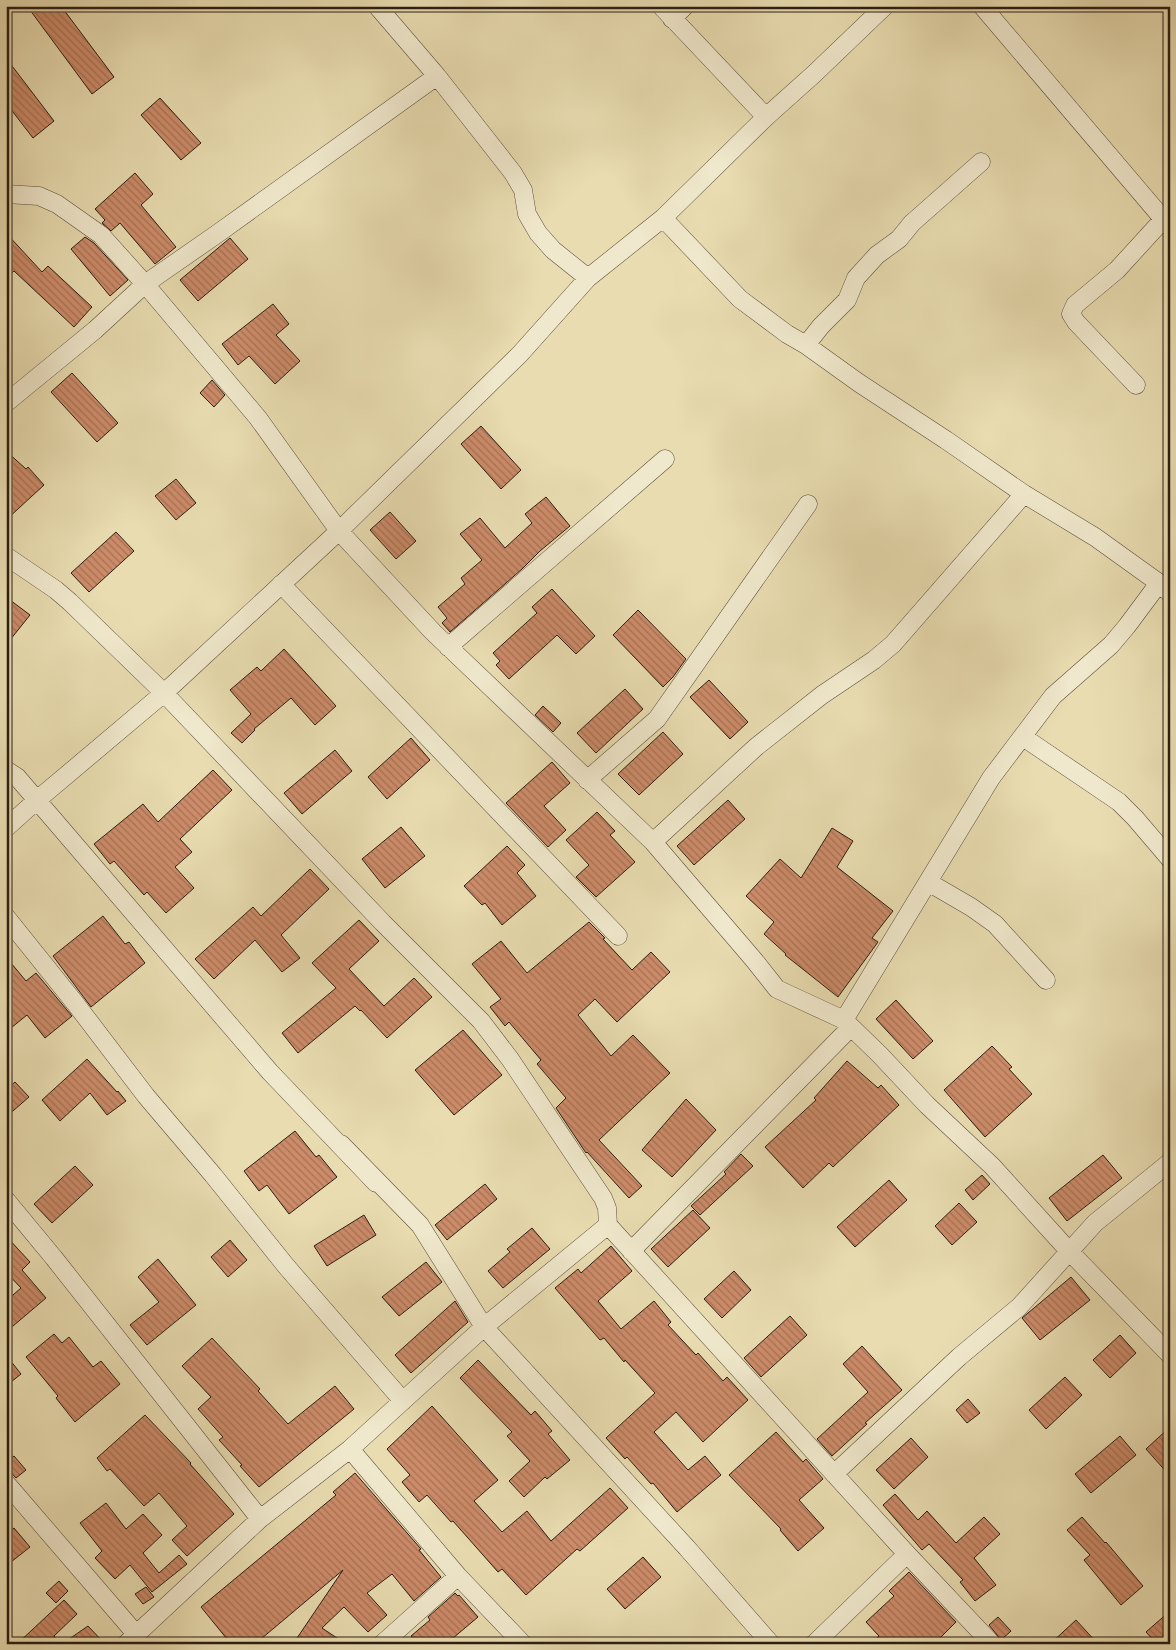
<svg xmlns="http://www.w3.org/2000/svg" width="1176" height="1650" font-family="Cardo,serif">
  <style>
    .building { fill: url(#building-back-hatch); stroke: #2c1e14 }
    .lines { fill: none; stroke-linecap: round; stroke-linejoin: round }
    .street-casing { stroke: #5b4e3b; stroke-width: 19 }
    .street { stroke: #f0e8cc; stroke-width: 18 }
  </style>
  <defs>
    <pattern id="building-back-hatch" width="6" height="6" patternUnits="userSpaceOnUse" patternTransform="scale(1.25)"><rect width="6" height="6" fill="#cc8b69"/><path d="M-1 5l2 2M0 0l6 6M5-1l2 2" fill="none" stroke="#a67155"/></pattern>
  </defs>
  <rect width="100%" height="100%" fill="#e8dcb0"/>
  <filter id="stains"><feTurbulence type="fractalNoise" baseFrequency=".004" numOctaves="4"/><feColorMatrix values="0 0 0 0 .2 0 0 0 0 .09 0 0 0 0 .02 0 0 0 .5 -.17"/></filter>
  <radialGradient id="worn" r=".72"><stop offset=".6" stop-color="#630" stop-opacity="0"/><stop offset="1" stop-color="#630" stop-opacity=".3"/></radialGradient>
  <!-- building -->
  <path class="building" d="M27,6H61L114,77L92,94Z
    M6,58L54,121L33,138L6,103Z
    M160,98L201,143L181,160L141,115Z
    M135,173L153,194L141,205L176,247L155,264L120,223L111,231L102,223L105,220L95,209Z
    M6,233L42,272L48,266L92,307L74,327L14,271L6,278Z
    M85,237L94,243L128,280L110,296L71,249Z
    M230,238L248,259L198,301L180,280Z
    M273,304L289,324L276,335L300,361L275,384L249,356L238,365L222,344Z
    M72,373L118,423L97,442L51,392Z
    M212,380L225,395L214,407L200,393Z
    M481,426L521,470L501,489L461,444Z
    M6,451L26,469L28,467L44,485L6,520Z
    M176,479L196,503L176,520L155,496Z
    M546,497L570,526L540,551L522,569L450,632L442,623L447,618L438,607L465,584L461,578L482,560L460,534L480,518L505,548L532,523L525,514Z
    M390,512L416,541L396,559L370,530Z
    M116,532L134,551L89,592L71,573Z
    M552,589L595,636L576,654L557,635L509,679L496,665L500,661L493,653L537,613L532,607Z
    M6,597L30,615L6,645Z
    M638,610L686,659L673,677L663,687L613,635Z
    M284,649L336,706L315,725L291,698L254,729L255,730L242,743L231,733L251,714L230,690L257,667L261,671Z
    M709,680L748,722L730,739L690,697Z
    M625,689L643,709L596,753L577,733Z
    M543,706L561,723L553,732L535,715Z
    M663,732L683,754L639,795L618,774Z
    M411,738L430,760L387,799L368,777Z
    M335,750L352,771L302,814L284,793Z
    M552,762L570,783L544,806L566,830L548,847L506,803Z
    M213,770L232,790L180,839L192,852L175,867L194,888L166,913L147,892L144,895L114,861L110,864L94,844L143,804L158,822Z
    M728,800L745,819L694,865L677,846Z
    M597,812L615,831L610,835L635,862L596,897L576,877L589,865L566,840Z
    M401,827L425,856L385,888L362,859Z
    M832,828L853,841L837,867L893,911L872,938L878,942L838,997L785,955L786,954L764,934L774,922L746,896L780,859L801,878Z
    M507,846L525,865L517,873L536,896L502,925L485,903L482,905L464,886Z
    M310,869L329,889L281,935L300,958L282,972L255,940L214,979L195,959L253,907L261,916Z
    M103,916L125,944L129,942L145,963L91,1007L53,956Z
    M359,920L379,941L349,969L384,1006L414,978L432,997L387,1038L361,1010L360,1011L355,1006L298,1053L282,1033L336,988L312,963Z
    M589,922L605,938L603,939L632,970L651,952L670,972L617,1022L595,999L578,1015L611,1056L633,1035L670,1073L599,1140L642,1186L629,1198L587,1152L586,1153L556,1108L566,1098L537,1064L541,1060L509,1022L505,1026L490,1007L501,999L472,964L501,941L527,973Z
    M6,957L26,981L36,973L72,1016L45,1038L27,1015L6,1032Z
    M896,1000L933,1041L913,1059L876,1019Z
    M463,1030L502,1075L454,1115L415,1070Z
    M992,1046L1012,1067L1009,1069L1032,1094L985,1137L944,1090Z
    M87,1059L117,1092L118,1091L126,1101L107,1115L90,1093L60,1121L42,1100Z
    M847,1061L878,1088L881,1085L899,1105L833,1167L829,1163L803,1188L765,1147L816,1100L814,1098Z
    M15,1082L29,1097L6,1117V1090Z
    M686,1099L716,1130L672,1177L642,1150Z
    M295,1131L316,1157L319,1155L337,1177L289,1214L267,1185L259,1191L244,1171Z
    M741,1154L753,1166L700,1215L691,1206L726,1174L724,1172Z
    M1103,1155L1122,1178L1067,1221L1049,1198Z
    M75,1166L93,1185L52,1223L34,1204Z
    M982,1175L990,1184L973,1200L965,1190Z
    M889,1180L907,1200L855,1247L837,1227Z
    M485,1184L497,1199L447,1240L435,1225Z
    M959,1203L977,1222L952,1245L935,1226Z
    M693,1210L710,1228L668,1267L651,1249Z
    M364,1215L376,1235L327,1266L314,1246Z
    M532,1228L550,1249L503,1288L488,1271L510,1252L507,1249Z
    M6,1236L30,1262L22,1270L46,1298L6,1332V1301L21,1288L6,1272Z
    M230,1240L247,1260L228,1277L211,1257Z
    M611,1246L632,1271L598,1301L621,1329L654,1301L671,1322L668,1325L696,1355L698,1353L723,1381L727,1377L748,1400L703,1442L676,1412L654,1432L688,1470L705,1456L721,1475L677,1512L653,1483L651,1484L627,1457L625,1459L606,1438L655,1393L625,1360L624,1362L604,1338L600,1340L555,1288L578,1269L581,1273Z
    M158,1259L196,1305L147,1345L130,1325L159,1302L138,1277Z
    M426,1262L442,1282L399,1316L382,1297Z
    M734,1271L751,1290L722,1318L704,1299Z
    M1071,1277L1090,1300L1040,1340L1022,1318Z
    M455,1301L468,1322L411,1373L395,1355Z
    M790,1316L807,1335L761,1377L744,1358Z
    M54,1334L62,1343L69,1337L93,1367L101,1361L120,1384L75,1422L56,1398L58,1396L26,1357Z
    M1120,1335L1136,1353L1110,1378L1093,1360Z
    M212,1338L260,1389L258,1391L288,1424L335,1386L354,1409L259,1487L240,1466L242,1465L219,1440L223,1437L198,1409L211,1397L182,1366Z
    M862,1346L902,1390L865,1423L867,1424L832,1456L817,1439L868,1392L843,1364Z
    M6,1355L21,1374L6,1386Z
    M478,1360L531,1415L535,1411L552,1431L548,1434L570,1460L547,1479L545,1477L524,1497L509,1481L530,1461L507,1436L512,1432L460,1378Z
    M1065,1377L1082,1395L1046,1429L1029,1410Z
    M968,1399L980,1413L967,1423L956,1410Z
    M432,1406L498,1480L474,1501L502,1532L527,1511L551,1541L610,1488L628,1508L580,1551L577,1549L526,1595L502,1569L498,1572L453,1521L451,1522L427,1495L419,1502L402,1482L410,1475L387,1449Z
    M145,1415L191,1463L190,1464L234,1514L187,1556L172,1540L187,1526L159,1493L144,1506L110,1469L107,1471L97,1458Z
    M1170,1427V1476L1146,1449Z
    M776,1432L803,1462L806,1459L823,1479L799,1500L824,1528L798,1551L780,1530L781,1529L729,1475Z
    M1120,1436L1136,1455L1091,1493L1075,1474Z
    M911,1438L928,1457L894,1489L876,1470Z
    M14,1456L26,1470L16,1478L6,1467V1462Z
    M355,1473L421,1549L419,1550L441,1577L414,1601L392,1574L367,1593L387,1615L368,1632L344,1607L322,1628L346,1644H293L343,1570L255,1644H231L201,1607L336,1495L333,1492Z
    M895,1494L918,1520L927,1511L956,1543L984,1517L1000,1534L974,1558L996,1585L975,1601L960,1582L963,1580L929,1544L922,1550L883,1505Z
    M106,1503L126,1529L143,1514L162,1535L143,1553L159,1573L179,1555L187,1564L152,1592L130,1565L115,1579L95,1558L102,1551L80,1523Z
    M1082,1517L1105,1543L1106,1542L1143,1586L1121,1605L1084,1560L1090,1555L1067,1530Z
    M14,1528L30,1547L6,1566V1534Z
    M643,1557L661,1577L625,1609L607,1589Z
    M909,1572L956,1622L934,1644H870L879,1636L866,1622L894,1596L889,1591Z
    M59,1581L68,1591L56,1603L46,1593Z
    M146,1587L154,1597L143,1604L135,1594Z
    M455,1593L458,1596L459,1595L478,1617L446,1644H417L411,1636L430,1620L428,1617Z
    M64,1600L77,1614L54,1636L60,1644H17Z
    M1170,1611V1644H1157L1146,1632Z
    M998,1617L1011,1631L1001,1640L989,1625Z
    M1076,1620L1098,1644H1050Z
    M88,1626L105,1644H62Z"/>
  <g class="lines">
    <defs>
      <path id="street" d="M377,6L437,76L513,173L523,190L527,214L538,233L553,250L588,278
        M661,6L766,117
        M982,6L1170,227
        M672,19L685,6
        M6,194L39,196L57,204L101,235L145,284L258,418L339,531L433,632L653,842L754,960L777,989L844,1020L880,1055L927,1105L992,1166L1069,1251L1170,1355
        M663,218L740,299L787,334L806,345L859,383L946,440L1024,494L1095,537L1159,583L1170,593
        M806,345L821,326L847,300L856,278L877,255L899,239L912,223L981,162
        M1136,385L1076,322L1071,314L1075,305L1117,270L1170,212
        M6,403L95,330L145,284L217,234L437,76
        M6,556L56,590L70,602L164,693L383,923L481,1021L510,1059L603,1198L607,1208L608,1225
        M281,584L618,936
        M448,647L665,459
        M1023,737L1119,802L1135,818L1170,859
        M6,770L17,777L270,1072L376,1183L341,1144L420,1225L484,1327L687,1548L771,1644
        M587,780L657,719L808,504
        M6,828L37,800L164,693L339,531L520,354L588,278L663,218L766,117L814,74L885,6
        M653,842L756,747L822,695L874,660L893,644L1024,494
        M928,882L971,907L995,924L1046,980
        M6,917L75,1003L146,1096L213,1175L286,1266L403,1401
        M844,1020L991,778L1053,696L1111,645L1127,626L1159,583
        M6,1200L54,1258L260,1519
        M631,1251L851,1027
        M350,1449L458,1576L523,1644
        M834,1474L959,1357L1019,1307L1095,1223L1170,1162
        M6,1483L136,1634
        M126,1644L260,1519L350,1449L484,1327L608,1225L907,1554L992,1644
        M382,1644L458,1576
        M814,1644L907,1554"/>
    </defs>
    <!-- street casing -->
    <use href="#street" class="street-casing"/>
    <!-- street -->
    <use href="#street" class="street"/>
  </g>
  <!-- margin -->
  <rect width="1176" height="1650" fill="none" stroke="#e8dcb0" stroke-width="25"/>
  <rect x="8" y="8" width="1161" height="1635" fill="none" stroke="#2c1e14" stroke-width="2.5"/>
  <rect x="12" y="12" width="1151" height="1625" fill="none" stroke="#2c1e14"/>
  <rect width="100%" height="100%" filter="url(#stains)"/>
  <rect width="100%" height="100%" fill="url(#worn)"/>
</svg>
